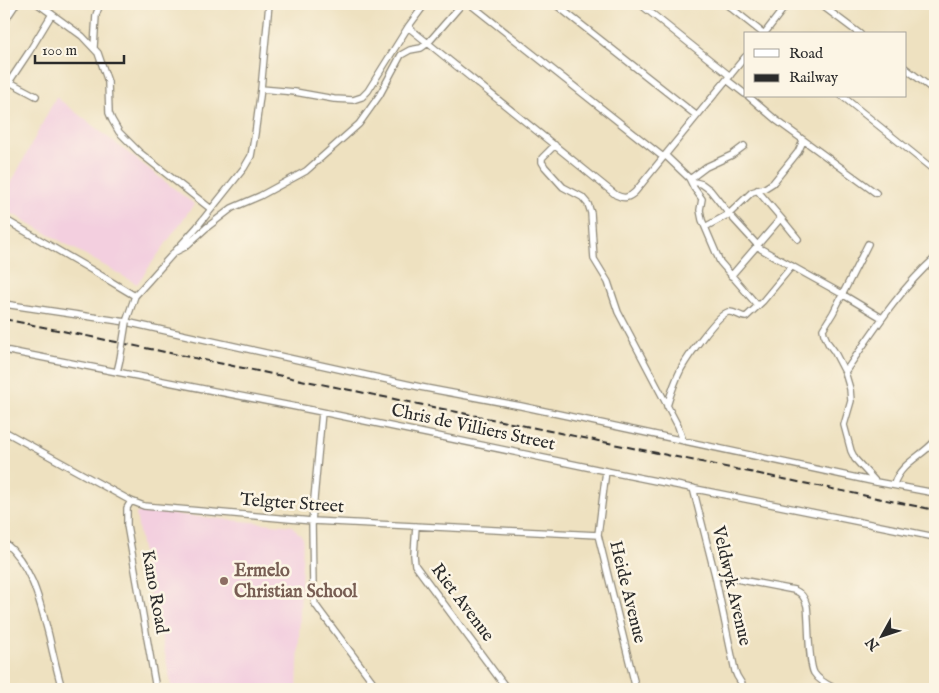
<svg xmlns="http://www.w3.org/2000/svg" width="939" height="693" font-family="'IM FELL English',serif">
  <style>
    .built { fill: #f3cfdf }
    .lines { fill: none; stroke-linecap: round; stroke-linejoin: round }
    .street-casing { stroke: #8c8676; stroke-width: 8 }
    .street { stroke: #fff; stroke-width: 5.5 }
    .rail { stroke: #2b2b2b; stroke-width: 2; stroke-dasharray: 8 4; stroke-linecap: butt }
    .street-bridge-casing { stroke: #8c8676; stroke-width: 8; stroke-linecap: butt }
    .street-bridge { stroke: #fff; stroke-width: 5.5 }
    .education-dot { fill: #8d6e63; stroke: #fcf5e5; stroke-width: 2 }
    .labels { text-anchor: middle; dominant-baseline: central; stroke-width: 5; stroke-linejoin: round; paint-order: stroke }
    .street-label { font-size: 18px; fill: #2b2b2b; stroke: #fcf5e5 }
    .education-label { font-size: 18px; font-weight: bold; fill: #785e54; stroke: #fcf5e5; text-anchor: start }
  </style>
  <rect width="100%" height="100%" fill="#fcf5e5"/>
  <filter id="ink" filterUnits="userSpaceOnUse"><feTurbulence type="fractalNoise" baseFrequency=".02" numOctaves="2"/><feDisplacementMap in="SourceGraphic" scale="10" xChannelSelector="R" yChannelSelector="G"/><feConvolveMatrix kernelMatrix="1 2 1 2 8 2 1 2 1" color-interpolation-filters="sRGB"/></filter>
  <filter id="wash" filterUnits="userSpaceOnUse"><feTurbulence type="fractalNoise" baseFrequency=".0096" numOctaves="4" result="noise"/><feDisplacementMap in="SourceGraphic" scale="20" xChannelSelector="R" yChannelSelector="G"/><feGaussianBlur stdDeviation="1.12" result="paint"/><feColorMatrix in="noise" values="0 0 0 0 0 0 0 0 0 0 0 0 0 0 0 0 0 1.4 0 .05"/><feComposite in="paint" operator="in"/></filter>
  <g filter="url(#wash)">
    <rect width="100%" height="100%" fill="#eee1c0"/>
    <!-- built -->
    <path class="built" d="M56,97L194,204L137,284L4,209V197Z
      M141,511L292,526L303,538L297,689H172L159,625L155,626L136,514Z"/>
  </g>
  <g filter="url(#ink)">
    <g class="lines">
      <defs>
        <path id="street" d="M38,4L82,36L98,53L108,82L109,113L112,120L119,132L140,153L211,209
          M470,4L663,157
          M555,4L697,116
          M640,4L730,76
          M726,4L764,34
          M820,4L860,34
          M4,22L16,4
          M408,27L616,195C624,199 629,198 635,192L745,57
          M764,34L787,4
          M94,47L96,15L100,4
          M905,68L935,91
          M4,79L36,96
          M727,80L745,94
          M9,82L29,52L52,14
          M261,89L295,92L334,99L353,100L362,97L368,91L408,27L425,4
          M748,96L776,120L876,193
          M842,96L935,171
          M555,145L542,158V162L545,167L563,187L582,197L588,204L591,213L594,259L608,282L618,312L678,426L683,441
          M665,155L689,178L694,188L702,199L700,210L702,220L720,262L758,306
          M690,179L706,167L732,155L744,146
          M691,181L702,184L710,190L729,214L761,249L842,294L882,318
          M757,190L781,218L798,239
          M4,219L90,269L135,296
          M705,227L729,214L752,192L765,188L773,183L798,152L803,141
          M868,244L833,313L823,329L824,334L828,343L834,351L845,372L850,389L851,401L844,425L851,451L855,459L876,482
          M173,253L185,247L206,228L232,208L260,196L306,171L359,124L379,96L401,55L410,50L421,48L428,43L462,4
          M731,276L781,218
          M4,304L126,322L420,387L521,406L876,482L935,493
          M126,322L135,296L197,227L244,168L251,156L255,134L261,89L269,4
          M4,350L322,412L606,471L935,537
          M117,372L120,359
          M845,372C872,333 899,290 935,258
          M667,406C671,393 675,381 681,369C687,358 717,315 728,312C735,311 740,317 746,317L763,301L792,266
          M322,412L312,521L313,589L315,604L320,611L378,689
          M4,431L131,501L144,506L312,521L598,535
          M606,471L598,535L636,689
          M894,484C901,463 921,457 935,441
          M693,488L715,575L735,671L737,676L745,689
          M131,501L127,508V525L156,689
          M416,526L414,555L415,565L507,689
          M4,542C32,565 40,602 49,636C53,654 57,671 62,689
          M715,575L794,590C802,593 805,598 807,606C809,621 808,662 814,673C819,681 828,685 836,689"/>
      </defs>
      <!-- street casing -->
      <use href="#street" class="street-casing"/>
      <!-- street -->
      <use href="#street" class="street"/>
      <!-- rail -->
      <path class="rail" d="M4,319L935,510"/>
      <defs>
        <path id="street-bridge" d="M120,359L126,322"/>
      </defs>
      <!-- street-bridge casing -->
      <use href="#street-bridge" class="street-bridge-casing"/>
      <!-- street-bridge -->
      <use href="#street-bridge" class="street-bridge"/>
    </g>
  </g>
  <!-- markers -->
  <circle class="education-dot" cx="224" cy="581" r="5"/>
  <g class="labels">
    <!-- street labels -->
    <g class="street-label">
      <text transform="translate(473 428) rotate(12)">Chris de Villiers Street</text>
      <text transform="translate(292 504) rotate(4)">Telgter Street</text>
      <text transform="translate(731 586) rotate(77)">Veldwyk Avenue</text>
      <text transform="translate(154 592) rotate(80)">Kano Road</text>
      <text transform="translate(627 592) rotate(76)">Heide Avenue</text>
      <text transform="translate(462 603) rotate(53)">Riet Avenue</text>
    </g>
    <!-- education labels -->
    <g class="education-label">
      <text x="234" y="571">Ermelo<tspan x="234" dy="21">Christian School</tspan></text>
    </g>
  </g>
  <!-- margin -->
  <rect width="939" height="693" fill="none" stroke="#fcf5e5" stroke-width="20"/>
  <!-- legend -->
  <rect x="744" y="32" width="162" height="65" fill="#fcf5e5" stroke="#a8a49b"/>
  <rect x="754" y="49" width="25" height="8" fill="#ffffff" stroke="#a8a49b"/>
  <text x="789" y="58" font-size="15" fill="#2b2b2b">Road</text>
  <rect x="754" y="74" width="25" height="8" fill="#2b2b2b" stroke="#a8a49b"/>
  <text x="789" y="82" font-size="15" fill="#2b2b2b">Railway</text>
  <!-- north arrow -->
  <g transform="translate(882 636) rotate(230)" stroke="#fcf5e5" stroke-width="4" paint-order="stroke">
  <path d="M0-4L9 19L0 12L-9 19Z" fill="#2b2b2b"/>
  <text y="-8" font-size="14" font-weight="bold" text-anchor="middle" fill="#2b2b2b">N</text>
  </g>
  <!-- scale -->
  <path d="M35 55v8h89v-8" fill="none" stroke="#2b2b2b" stroke-width="2.5"/>
  <text x="42" y="55" font-size="15" fill="#2b2b2b" stroke="#fcf5e5" stroke-width="4" paint-order="stroke">100 m</text>
</svg>
